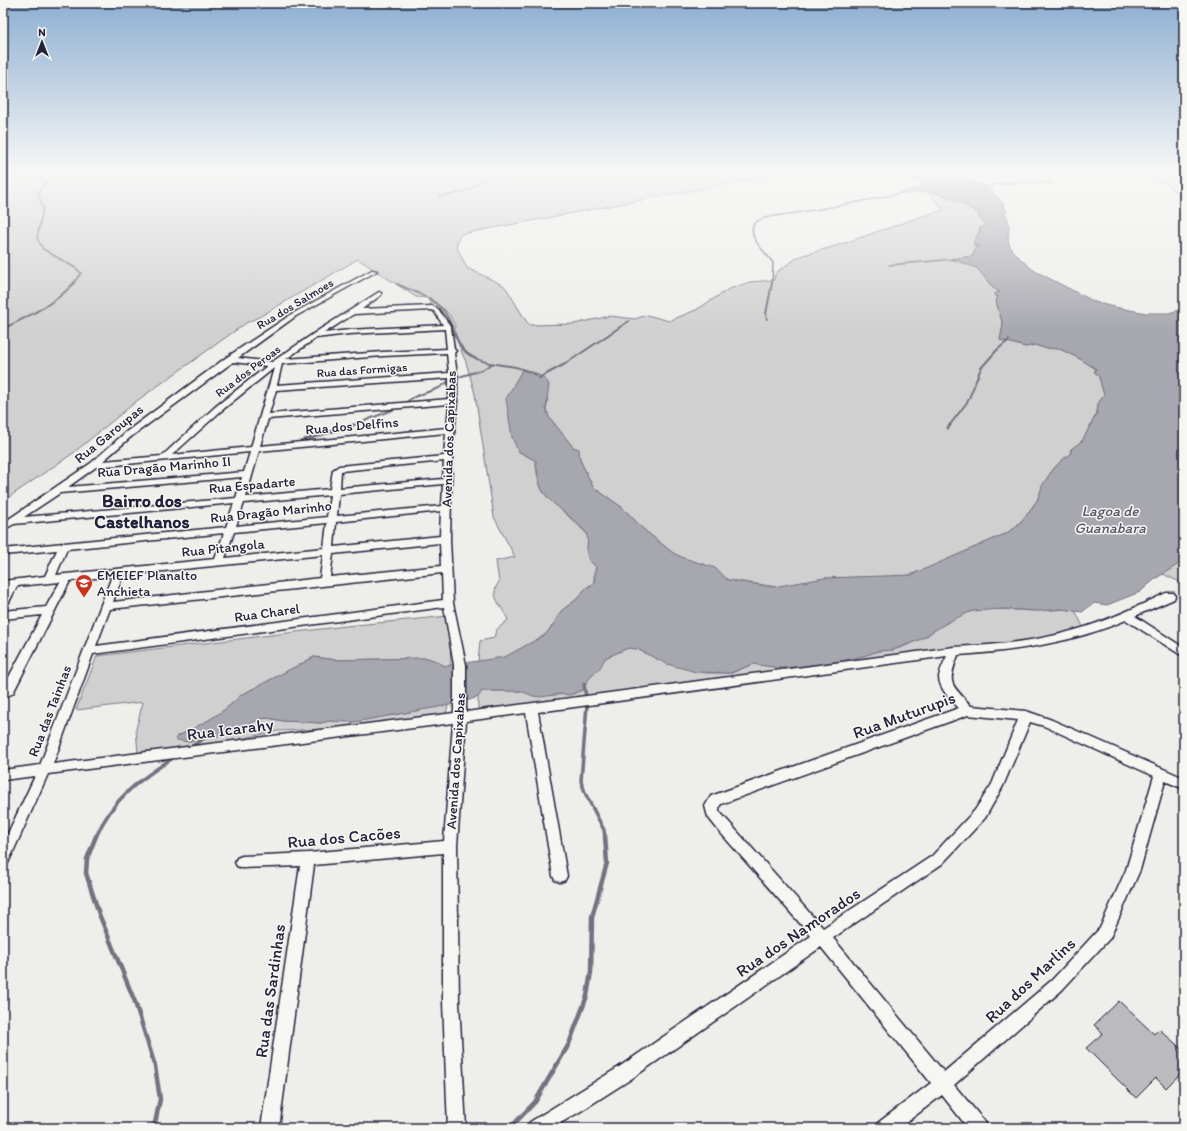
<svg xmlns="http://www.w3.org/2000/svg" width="1187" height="1131" font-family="Itim,sans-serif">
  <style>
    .green { fill: #d0d0d1; stroke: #797986 }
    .water { fill: #a7a7af; stroke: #727281 }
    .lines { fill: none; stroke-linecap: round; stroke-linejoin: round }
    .stream-far4 { stroke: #727281; stroke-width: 1.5 }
    .stream-far3 { stroke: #727281; stroke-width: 2 }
    .stream-far2 { stroke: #727281; stroke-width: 3 }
    .stream-far1 { stroke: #727281; stroke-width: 3.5 }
    .stream { stroke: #727281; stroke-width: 4.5 }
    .building { fill: #bbbbbf; stroke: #22223b }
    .street-casing { stroke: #22223b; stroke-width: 3 }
    .street { fill: #f6f6f2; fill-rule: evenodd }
    .labels { text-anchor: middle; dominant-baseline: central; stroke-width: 3; stroke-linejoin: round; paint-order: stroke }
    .far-street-label { font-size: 12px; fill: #22223b; stroke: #f6f6f2 }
    .street-label { font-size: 14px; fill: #22223b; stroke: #f6f6f2 }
    .poi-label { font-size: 14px; fill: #22223b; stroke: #f6f6f2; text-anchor: start }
    .water-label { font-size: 15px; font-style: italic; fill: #575769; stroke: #f6f6f2 }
    .near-street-label { font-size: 17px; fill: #22223b; stroke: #f6f6f2 }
    .district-label { font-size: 18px; font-weight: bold; fill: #22223b; stroke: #f6f6f2 }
  </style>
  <rect width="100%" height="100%" fill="#eeeeeb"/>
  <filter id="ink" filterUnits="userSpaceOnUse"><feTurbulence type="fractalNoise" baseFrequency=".025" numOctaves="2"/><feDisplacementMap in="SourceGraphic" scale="8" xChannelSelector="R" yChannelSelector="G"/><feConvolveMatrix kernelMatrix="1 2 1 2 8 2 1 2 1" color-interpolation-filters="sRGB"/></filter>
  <g filter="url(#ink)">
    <!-- green -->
    <path class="green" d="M3,173H776L779,174L462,234L459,237L456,246L467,268L503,285L506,288L526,321L530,325L574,324L610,316L635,319L647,315L669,321L696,310L729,289L750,282L774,280L775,275L778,271L800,256L836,246L923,216L944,210L928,192C942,193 956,199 968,207C973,210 976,213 981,216L978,217L987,226L980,228C978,235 975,242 974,246H980L975,249L973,256L952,259C960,261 971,263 978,269C986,276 988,286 1000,292L994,295L998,297L996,301L1003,325L1000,340L1026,347L1035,345L1044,348L1060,349L1080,359L1096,369L1094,371L1099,377L1104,395L1098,404L1097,413L1082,441L1070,450L1071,453C1051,468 1047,477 1038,498C1037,501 1035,503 1033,506C1024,518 1017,527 1005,534L929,568L906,576L825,578L778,587L728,580L717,570L677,556L643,529L623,508L593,487L580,460L578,450L573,447L549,417L546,409L548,400L536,373L522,370L513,387L518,451L536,461C536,471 538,483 543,492L586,533L588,536L587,553L589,560L596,567L594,573V582L586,588L577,599L561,611L553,625L545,635L505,657L478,662L480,641L494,638L496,630L508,620C503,607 488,596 499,582L496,561L515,557L494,517L475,394L466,362L454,334L455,326L449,314L445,310L439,306L433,307L429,301L431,300V298L416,297L358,259L259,317L246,323L138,400L72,454L3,501Z
      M1026,173H1184V195L1174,191L1166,183L1143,175L1108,176L1092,174H1074L1039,176Z
      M1184,560V584L1163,574Z
      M994,609L1035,611L1069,609L1076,612L1085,631L1049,643L719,683L642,689L604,697L478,709V697L482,691H521L536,696L574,694L586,683L605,658L628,648L637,649L668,664L706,673H732L753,664L780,668L829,664L867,655L878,651L893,650L903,647L927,636L933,631L964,613L972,611Z
      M449,616L451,666C442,667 435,660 427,658L337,660L314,657L241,695C223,714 199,726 176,737L188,742L193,740L230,735L259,719L268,718L283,721L321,723L329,721L354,722L448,705L446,714L346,728L278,731L197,748L138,753L136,729L143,702L76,710L97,656L346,626Z"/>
    <!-- water -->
    <path class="water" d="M920,173H949L967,179L989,188L1004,205L1003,207L1007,210L1005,214C1013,224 1006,234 1009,244C1012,252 1028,266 1035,271L1095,302L1109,306L1146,313H1169L1184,308V560L1182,562L1155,579L1140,592L1107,605L1094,603L1082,612L1061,609L1039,611L1003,609L972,611L948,622L921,639L893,650L878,651L867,655L826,665L780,668L753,664L730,673L696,672L667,664L637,649L628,648L605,658L600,668L588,680L583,690L569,695L560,694L541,697L533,696L521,691H482L478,697L461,703L354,722L329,721L321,723L283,721L268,718L259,719L230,735L193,739L188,742L177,740L176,737C199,726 223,714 241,695L314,657L337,660L427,658L434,660L445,666L505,657L545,635L553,625L561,611L577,599L586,588L594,584L596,567C595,565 591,563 589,560C584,551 590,542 586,533C573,514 543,504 539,480C538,473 536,468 536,461L518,451L512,437L506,399L522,370C533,373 542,374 549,384L546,409L549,417L573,447L579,449L580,460L593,487L623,508L643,529L673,553L684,558L715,568L728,580L773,587L825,578L911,575L1005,534L1015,528L1027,515L1038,499L1042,486L1049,475L1058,464L1071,453V449L1082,441L1097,413L1098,404L1104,395L1099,377L1094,371L1096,370L1095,368L1080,359L1060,349L1044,348L1035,345L1026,347L1000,340L1003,325L996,301L998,297L994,294L1000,292L993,288L977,268L951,259L973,256L975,249L980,246L973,245L975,244L974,241L979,233L980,228L987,226L978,217L981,215C975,213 973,210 968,207C959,201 948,196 937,193C925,190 914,194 903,194L902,192L924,186L921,180L881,175Z"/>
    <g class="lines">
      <!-- stream-far4 -->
      <path class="stream-far4" d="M48,173L41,177L46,183L38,193L43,208L37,238L43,249L77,269L81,273L73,284
        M869,173L883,175
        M1044,175L1048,173
        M983,186L1023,182L1051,183
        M439,196C464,195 473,188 492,173
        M889,265L955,259
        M772,284L773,263C767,253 746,237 754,224C758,217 775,216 782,215C824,209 865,201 906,192"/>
      <!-- stream-far3 -->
      <path class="stream-far3" d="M397,284C412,291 432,297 443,310C455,324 454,346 471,356C491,368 515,362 536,375
        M767,319L766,314L772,283
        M3,329C28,316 55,304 74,283
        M539,378L565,364L629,321
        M351,426L395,409L414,397L439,388L452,379L482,370L493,363
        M949,426L968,401L981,368L997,350L1009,340"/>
      <!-- stream-far2 -->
      <path class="stream-far2" d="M948,428L950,425
        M304,440L353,425"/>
      <!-- stream-far1 -->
      <path class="stream-far1" d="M584,684L587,705L581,781L586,795L604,830L605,837
        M189,748L206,737
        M96,837C112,798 142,778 176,756"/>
      <!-- stream -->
      <path class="stream" d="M96,836L87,859L86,873L99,914L135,1002L155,1066L160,1099L154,1128
        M513,1125L535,1102L569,1044L587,996L591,972L592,917L607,863L605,836"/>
    </g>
    <!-- building -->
    <path class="building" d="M1119,1001L1154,1034L1159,1029L1184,1051V1070L1166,1088L1156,1078L1136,1098L1086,1048L1103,1033L1094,1025Z"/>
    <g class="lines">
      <defs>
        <path id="street" d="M372,270L377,271L296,316L238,358L272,362L319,330L379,292L381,293V295L362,309L432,306L438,309L451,327L454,349L456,351L454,353L457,375V401L452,458L450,539L453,603L466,665V712L954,647C995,645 1036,642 1075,630C1107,621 1137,607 1166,593H1174L1175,596L1174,599L1135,616L1184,648V657L1126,620C1072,643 1017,651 958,655C947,685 950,682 971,706L1026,711L1052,720L1184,778V789L1165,781L1140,870L1110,938L1062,990L954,1085L985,1122L988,1128H968L942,1095L899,1128H876L879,1122L931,1083L821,947L631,1079L581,1111L552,1128H527L530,1122L619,1067L811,936L719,831L708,817L705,806L711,796L959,708C952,701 939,689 939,677C940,670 944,662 947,656L538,712L567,876L565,880L560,882L555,880L553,876L526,713L466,721L457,846L459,1002L466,1128H448L443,1002V853L314,865L279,1128H261L300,866L242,868L237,866L235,862L237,858L242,856L308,853L444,841L453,723L48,774L8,863L3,865V844L35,776L3,780V770L40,765L112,576L70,581L13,693L3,699V688L42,615L3,619V611L46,607L60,582L17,586L7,606L3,607V593L6,587H3V581L45,576L57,550L3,555V549L226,527L234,503L14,524L3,530V523L91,463L126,432L227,357L292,314ZM431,310L434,311L443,325L349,330L324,333L354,314ZM445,329L447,349L383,352L286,359L316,338L349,334ZM447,353L449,373L277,385L282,364L383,356ZM233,362L267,366L215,407L162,456L103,461L132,436ZM274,368L251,447L172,455L221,411ZM449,378V399L269,414L276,390ZM449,404L447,428L260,446L268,419ZM446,433L444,456L339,466L333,470L330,489L246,497L259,451ZM250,452L244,472L68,487L96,467ZM444,461L443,479L340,488L341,471ZM242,477L236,498L24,517L60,493ZM443,484L442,506L337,516L339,494ZM330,495L327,517L236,526L244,503ZM441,511L440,536L334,547L336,522ZM327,523L324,548L225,558L234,532ZM224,533L215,559L56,575L67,549ZM440,543L441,566L330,577L333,554ZM323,555L320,578L113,602L123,575ZM442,573L443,600L96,646L110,609ZM444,607L454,665V713L53,764L93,654ZM968,715L1018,720L992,784L975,810L932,856L823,928L719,811V807L721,804ZM1030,722L1044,726L1154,776L1126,870L1100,928L1052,980L944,1072L833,938L942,864L985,818L1003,786Z"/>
      </defs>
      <!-- street casing -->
      <use href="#street" class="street-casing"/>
      <!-- street -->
      <use href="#street" class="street"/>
    </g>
  </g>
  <!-- sky -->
  <linearGradient id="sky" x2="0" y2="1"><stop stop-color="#8eafd1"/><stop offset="0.52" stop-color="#f7f7f6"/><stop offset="1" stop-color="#f7f7f6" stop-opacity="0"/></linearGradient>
  <rect width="1187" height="331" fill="url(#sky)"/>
  <!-- icons -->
  <defs>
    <symbol id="school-pin" viewBox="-11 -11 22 30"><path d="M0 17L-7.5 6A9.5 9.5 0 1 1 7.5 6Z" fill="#c8321e" stroke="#f6f6f2"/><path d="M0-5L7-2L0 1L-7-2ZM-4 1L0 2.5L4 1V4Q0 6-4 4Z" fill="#fff"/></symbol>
  </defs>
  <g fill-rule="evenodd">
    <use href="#school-pin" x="74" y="573" width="20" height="27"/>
  </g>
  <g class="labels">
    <!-- far-street labels -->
    <g class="far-street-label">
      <text transform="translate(295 304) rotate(-31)">Rua dos Salmoes</text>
      <text transform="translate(362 370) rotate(-4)">Rua das Formigas</text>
      <text transform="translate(248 371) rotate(-37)">Rua dos Peroas</text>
    </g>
    <!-- street labels -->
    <g class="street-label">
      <text transform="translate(352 426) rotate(-5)">Rua dos Delfins</text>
      <text transform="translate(109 434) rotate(-39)">Rua Garoupas</text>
      <text transform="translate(449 439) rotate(-88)">Avenida dos Capixabas</text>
      <text transform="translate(164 467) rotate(-5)">Rua Dragão Marinho II</text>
      <text transform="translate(252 485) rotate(-5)">Rua Espadarte</text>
      <text transform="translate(271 512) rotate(-6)">Rua Dragão Marinho</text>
      <text transform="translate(223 548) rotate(-6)">Rua Pitangola</text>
      <text transform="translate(267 613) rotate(-8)">Rua Charel</text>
      <text transform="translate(50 711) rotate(-69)">Rua das Tainhas</text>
      <text transform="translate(456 761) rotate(-86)">Avenida dos Capixabas</text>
    </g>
    <!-- poi labels -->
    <g class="poi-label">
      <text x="97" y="575">EMEIEF Planalto<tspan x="97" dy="16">Anchieta</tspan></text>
    </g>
    <!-- water labels -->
    <g class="water-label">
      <text x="1110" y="511">Lagoa de<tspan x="1110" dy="17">Guanabara</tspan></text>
    </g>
    <!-- near-street labels -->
    <g class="near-street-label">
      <text transform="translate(904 715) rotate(-20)">Rua Muturupis</text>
      <text transform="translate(230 729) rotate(-7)">Rua Icarahy</text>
      <text transform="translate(344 837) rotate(-5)">Rua dos Cacões</text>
      <text transform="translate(798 932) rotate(-34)">Rua dos Namorados</text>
      <text transform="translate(1030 980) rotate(-43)">Rua dos Marlins</text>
      <text transform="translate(270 991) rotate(-82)">Rua das Sardinhas</text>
    </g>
    <!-- district labels -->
    <g class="district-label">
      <text x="142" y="501">Bairro dos<tspan x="142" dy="21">Castelhanos</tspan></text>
    </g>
  </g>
  <!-- margin -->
  <rect width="1187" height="1131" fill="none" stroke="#f6f6f2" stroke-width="16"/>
  <rect x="8" y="8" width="1171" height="1115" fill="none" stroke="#22223b" stroke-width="1.5" filter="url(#ink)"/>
  <!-- north arrow -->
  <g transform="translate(42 42)" stroke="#f6f6f2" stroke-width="3" paint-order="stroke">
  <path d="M0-3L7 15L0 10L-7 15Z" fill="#22223b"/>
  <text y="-6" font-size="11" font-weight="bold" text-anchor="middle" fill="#22223b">N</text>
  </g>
</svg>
